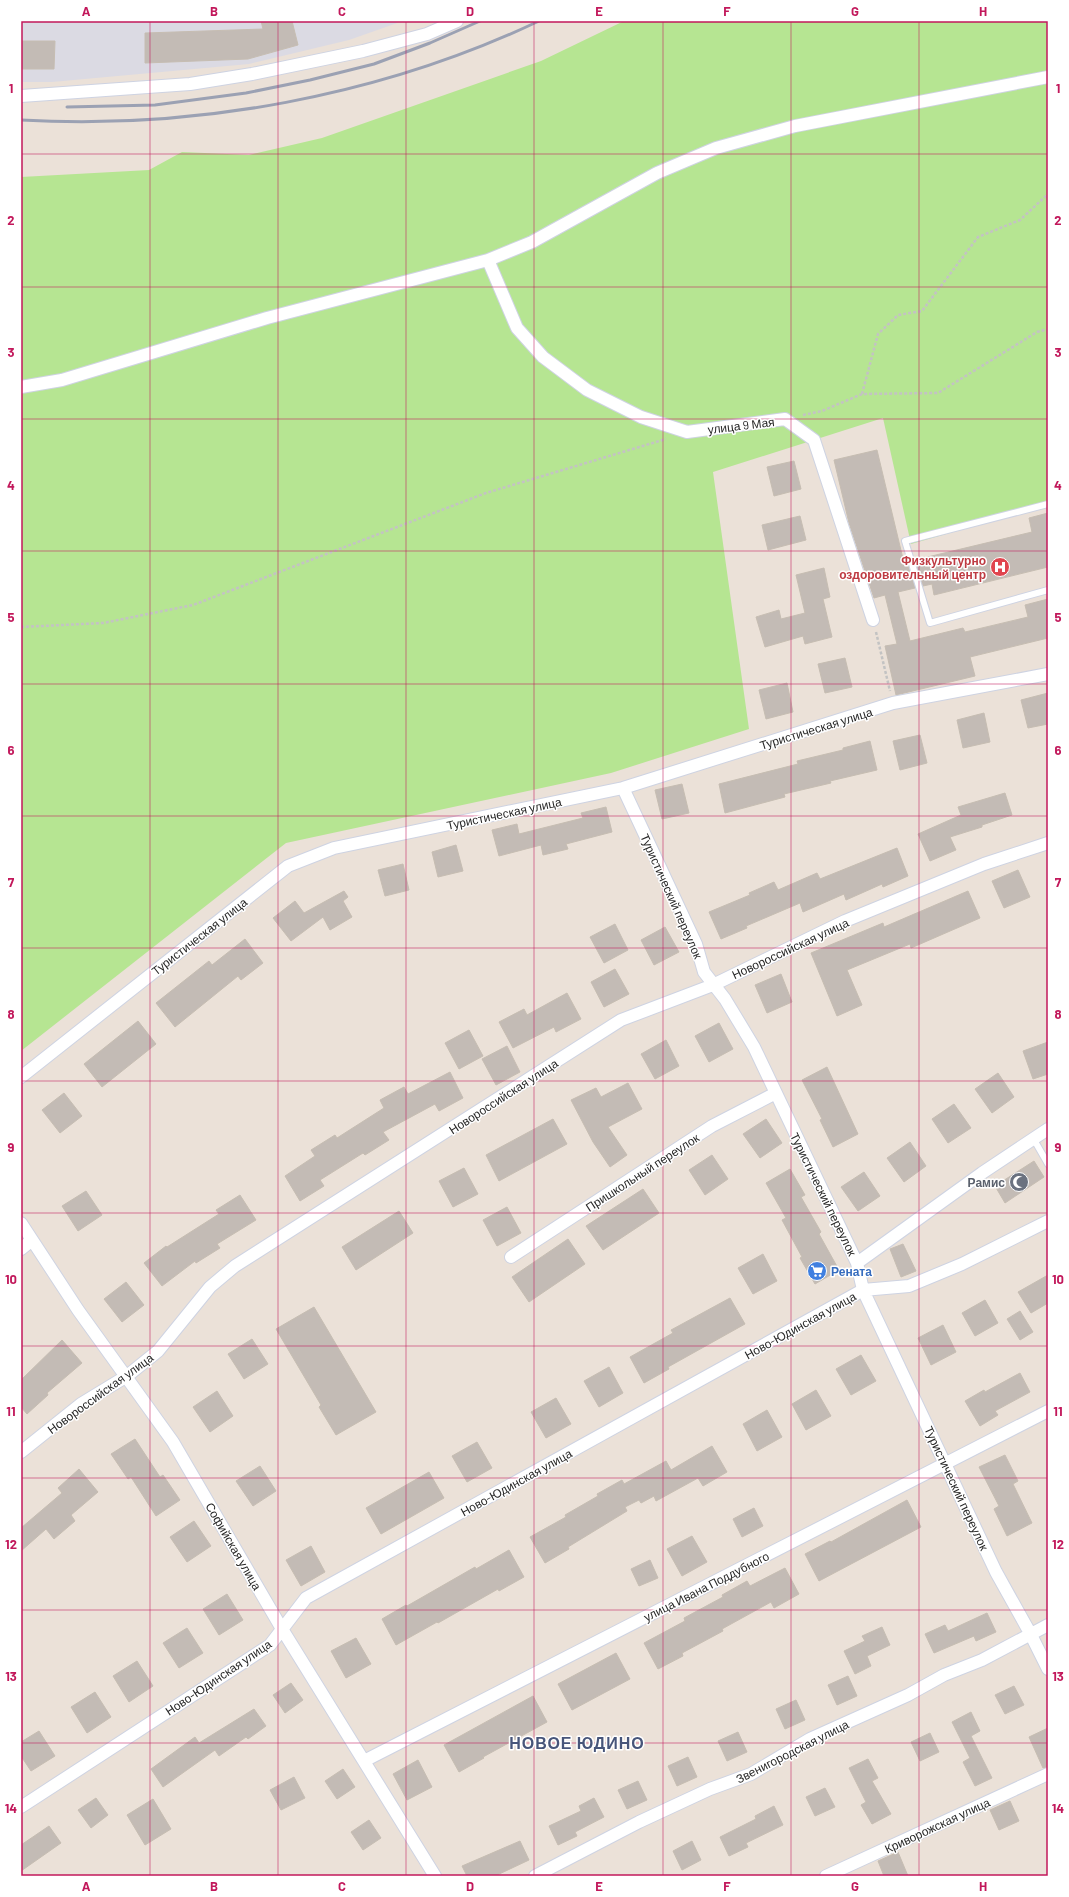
<svg xmlns="http://www.w3.org/2000/svg" width="1069" height="1897" font-family="Barlow,sans-serif">
  <style>
    .industrial { fill: #dbdae3 }
    .green { fill: #b6e592 }
    .building { fill: #c3bbb5; stroke: #c6bdb2 }
    .lines { fill: none; stroke-linecap: round; stroke-linejoin: round }
    .lane-casing { stroke: #ced3e2; stroke-width: 8 }
    .street-casing { stroke: #ced3e2; stroke-width: 14 }
    .path { stroke: #c3c3c3; stroke-width: 2.5; stroke-dasharray: 3 2; stroke-linecap: butt }
    .lane { stroke: #fff; stroke-width: 6 }
    .street { stroke: #fff; stroke-width: 12 }
    .rail { stroke: #9ba1b3; stroke-width: 3 }
    .grid { fill: none; stroke: #c2185b; stroke-width: 1; stroke-opacity: 0.55 }
    .labels { text-anchor: middle; dominant-baseline: central; stroke-width: 3; stroke-linejoin: round; paint-order: stroke }
    .street-label { font-size: 12px; fill: #282828; stroke: #fff }
    .health-label { font-size: 12px; font-weight: bold; fill: #be3a42; stroke: #fff; text-anchor: end }
    .worship-label { font-size: 12px; font-weight: bold; fill: #5b616d; stroke: #fff; text-anchor: end }
    .shop-label { font-size: 12px; font-weight: bold; fill: #366cbe; stroke: #fff; text-anchor: start }
    .district-label { font-size: 16px; font-weight: bold; letter-spacing: 1px; fill: #47557a; stroke: #fff }
    .neatline { fill: none; stroke: #c2185b; stroke-width: 1.5 }
    .grid-label { font-size: 13px; text-anchor: middle; font-weight: bold; fill: #c2185b }
  </style>
  <rect width="100%" height="100%" fill="#ebe1d8"/>
  <!-- industrial -->
  <path class="industrial" d="M21,21H403L349,40L249,64L52,82H21Z"/>
  <!-- green -->
  <path class="green" d="M624,21H1048V505L911,544L883,418L713,472L749,729L611,773L286,843L21,1051V177L149,170L182,152L249,155L322,138L541,61Z"/>
  <!-- building -->
  <path class="building" d="M261,21H292L298,45L248,59L145,63V33L263,29Z
    M21,41H55L54,69H21Z
    M877,450L904,563L907,562L915,588L898,592L910,641L963,628L965,632L1028,617L1025,605L1048,599V638L970,657L975,676L896,695L885,646L897,644L885,595L874,598L849,523L834,460Z
    M794,461L801,489L774,496L767,467Z
    M1048,513V567L934,595L932,584L923,586L915,560L1032,532L1029,518Z
    M800,516L806,540L768,550L762,525Z
    M824,568L830,597L823,599L832,637L805,644L803,636L765,647L756,617L779,610L781,619L805,613L796,575Z
    M845,658L852,687L825,693L818,664Z
    M787,683L793,712L766,719L759,690Z
    M1048,693V724L1028,728L1021,700Z
    M984,713L990,742L963,748L957,720Z
    M920,735L927,763L900,770L893,741Z
    M870,741L877,770L830,781L831,783L784,794L785,797L725,813L719,784L798,764L797,761L843,750V748Z
    M682,784L689,813L662,819L655,790Z
    M1005,793L1012,815L982,825V827L950,837L956,850L930,861L918,834L961,815L958,807Z
    M606,807L612,832L566,844L568,849L543,855L541,845L499,856L492,830L517,824L519,834L583,818L581,813Z
    M456,845L463,871L438,877L432,852Z
    M897,848L908,876L883,887L882,884L846,900L844,894L803,912L800,903L746,926L747,928L721,939L709,912L750,895L749,893L774,882L778,890L817,873L820,879Z
    M403,864L409,890L385,896L378,870Z
    M1018,870L1030,897L1004,908L992,881Z
    M344,891L348,897L343,901L352,917L330,930L323,917L291,941L273,918L295,901L304,913Z
    M968,891L980,918L911,948L910,944L847,970L862,1005L837,1016L811,953L883,923L884,927Z
    M615,924L628,950L604,963L590,937Z
    M665,927L679,952L654,965L641,940Z
    M245,939L263,963L241,980L238,976L175,1027L156,1003L209,961L212,965Z
    M615,969L629,994L604,1007L591,982Z
    M781,974L792,1002L767,1013L755,985Z
    M567,993L581,1019L556,1032L554,1027L513,1048L499,1022L524,1009L527,1015Z
    M138,1021L156,1044L102,1087L84,1064Z
    M719,1023L733,1049L709,1062L695,1036Z
    M469,1030L483,1056L459,1069L445,1043Z
    M666,1040L679,1066L655,1079L641,1054Z
    M1048,1042V1074L1033,1079L1023,1051Z
    M507,1046L520,1072L496,1085L482,1059Z
    M827,1067L858,1134L833,1147L820,1120L822,1119L802,1080Z
    M450,1072L463,1098L439,1111L435,1104L383,1132L389,1140L365,1155L363,1153L320,1180L324,1186L300,1201L285,1176L315,1156L311,1150L335,1135L337,1138L384,1108L380,1100L404,1087L408,1094Z
    M998,1073L1014,1097L992,1113L975,1089Z
    M628,1083L642,1109L608,1127L627,1155L610,1167L593,1142L571,1100L596,1088L601,1097Z
    M64,1093L82,1116L60,1133L42,1110Z
    M954,1104L971,1128L948,1143L932,1119Z
    M553,1119L567,1144L499,1181L486,1155Z
    M766,1119L782,1143L760,1158L743,1134Z
    M910,1142L926,1166L904,1182L887,1158Z
    M712,1155L728,1179L705,1195L689,1170Z
    M1034,1161L1044,1177L1005,1203L995,1186Z
    M464,1168L478,1194L453,1207L439,1181Z
    M790,1169L805,1195L801,1197L821,1232L819,1234L839,1270L815,1284L800,1258L802,1257L782,1220L786,1218L766,1183Z
    M864,1172L880,1196L858,1211L841,1187Z
    M643,1189L659,1213L603,1250L586,1226Z
    M86,1191L102,1215L78,1231L62,1206Z
    M240,1195L256,1220L217,1244L220,1248L196,1263L195,1261L162,1286L144,1263L166,1246L167,1247L219,1214L216,1210Z
    M507,1207L521,1233L497,1246L483,1220Z
    M399,1211L413,1233L356,1270L342,1247Z
    M568,1239L585,1264L529,1302L512,1277Z
    M903,1244L916,1271L901,1277L890,1249Z
    M763,1254L777,1281L753,1294L738,1268Z
    M1048,1275V1303L1031,1313L1018,1292Z
    M126,1282L144,1305L122,1322L104,1299Z
    M730,1298L745,1324L668,1367L669,1369L644,1383L630,1357L673,1333L671,1330Z
    M985,1300L998,1323L975,1336L962,1313Z
    M314,1307L376,1412L336,1435L319,1407L321,1405L276,1329Z
    M1020,1311L1033,1332L1020,1340L1007,1319Z
    M943,1325L956,1352L931,1365L918,1338Z
    M252,1339L268,1364L244,1379L228,1354Z
    M62,1340L82,1363L47,1393L48,1395L27,1414L21,1407V1380Z
    M861,1355L876,1381L851,1395L836,1369Z
    M609,1367L623,1393L599,1407L584,1381Z
    M1020,1373L1030,1392L995,1411L998,1415L980,1426L965,1401L984,1390L985,1392Z
    M816,1390L831,1416L806,1430L792,1404Z
    M217,1391L233,1416L210,1432L193,1407Z
    M556,1398L571,1424L546,1438L531,1412Z
    M767,1410L782,1437L757,1451L743,1424Z
    M135,1439L160,1477L163,1475L180,1500L156,1516L131,1477L128,1479L111,1454Z
    M477,1442L492,1468L467,1482L452,1456Z
    M712,1446L727,1472L703,1486L698,1478L656,1501L654,1496L641,1503L639,1500L625,1507L627,1511L568,1547L569,1549L545,1563L530,1537L566,1517L565,1515L598,1496L597,1494L622,1480L624,1484L666,1461L671,1470Z
    M1005,1455L1018,1481L1013,1484L1032,1523L1007,1536L994,1509L999,1506L979,1467Z
    M260,1466L276,1491L253,1506L236,1481Z
    M79,1469L98,1492L71,1515L75,1521L54,1539L46,1529L21,1551V1528L62,1493L58,1488Z
    M429,1472L444,1498L381,1534L366,1508Z
    M907,1500L921,1527L819,1581L805,1554L830,1541L831,1542Z
    M754,1508L763,1526L742,1537L733,1519Z
    M194,1521L211,1546L187,1562L170,1537Z
    M692,1536L707,1562L682,1576L667,1549Z
    M311,1546L325,1572L301,1586L286,1560Z
    M509,1550L524,1577L499,1591L498,1589L438,1623L437,1622L396,1645L382,1619L406,1605L407,1606L475,1567L476,1569Z
    M650,1560L658,1578L639,1586L631,1569Z
    M785,1568L799,1594L774,1608L771,1602L722,1629L723,1631L682,1653L683,1656L658,1669L644,1643L685,1621L684,1618L723,1597L722,1595L747,1581L750,1586Z
    M227,1594L243,1620L219,1635L203,1609Z
    M987,1613L996,1632L976,1641L974,1636L934,1653L925,1634L945,1625L948,1631Z
    M882,1627L890,1645L867,1656L871,1666L855,1674L844,1651L865,1641L862,1636Z
    M187,1628L203,1653L179,1668L163,1643Z
    M356,1638L371,1664L346,1678L331,1651Z
    M616,1653L630,1679L572,1710L558,1684Z
    M137,1661L153,1686L129,1702L113,1676Z
    M848,1676L857,1696L837,1705L828,1685Z
    M291,1683L303,1700L285,1713L273,1695Z
    M1014,1686L1024,1705L1005,1714L995,1695Z
    M95,1692L111,1717L87,1733L71,1707Z
    M533,1696L547,1722L483,1757L484,1758L459,1772L444,1745Z
    M796,1700L805,1720L785,1729L776,1709Z
    M254,1709L266,1726L248,1739L246,1737L219,1756L215,1750L163,1787L151,1769L195,1737L199,1743Z
    M971,1712L980,1731L971,1736L992,1778L975,1786L963,1762L970,1758L952,1722Z
    M1048,1728V1767L1043,1768L1029,1737Z
    M39,1731L55,1756L31,1771L21,1756V1742Z
    M738,1732L747,1752L727,1761L718,1741Z
    M930,1733L939,1752L920,1761L911,1742Z
    M688,1757L697,1777L677,1786L668,1766Z
    M868,1759L878,1778L872,1781L891,1814L872,1824L861,1805L866,1802L849,1768Z
    M418,1760L432,1787L407,1800L393,1774Z
    M343,1769L355,1787L337,1799L325,1781Z
    M294,1777L305,1798L281,1810L270,1790Z
    M638,1781L647,1800L627,1809L618,1790Z
    M825,1788L835,1807L815,1816L806,1797Z
    M96,1798L108,1815L91,1828L78,1810Z
    M594,1798L604,1817L575,1832L577,1836L558,1845L549,1826L581,1811L579,1806Z
    M153,1799L171,1829L145,1845L127,1815Z
    M1010,1801L1019,1821L999,1830L990,1810Z
    M774,1806L783,1825L746,1843L748,1847L729,1856L720,1837L756,1819L755,1816Z
    M369,1820L381,1838L363,1850L351,1832Z
    M49,1826L61,1843L21,1871V1845Z
    M520,1841L529,1860L495,1876H467L462,1866Z
    M692,1841L701,1860L682,1870L673,1851Z
    M898,1852L908,1876H884L878,1861Z"/>
  <g class="lines">
    <defs>
      <path id="lane" d="M1048,504L905,541L930,623L1048,590
        M1033,1138L1048,1164"/>
      <path id="street" d="M21,96L190,84L252,74L363,51L427,34L457,21
        M488,260L517,328L543,357L587,390L641,417L687,432L785,419L814,440L873,620
        M21,387L62,380L267,318L488,260L532,242L657,173L716,148L795,126L1048,77
        M623,788L696,944L704,972L725,999L754,1047L857,1263L863,1290L996,1572L1030,1633L1048,1669
        M21,1077L288,866L334,848L623,788L893,703L1048,674
        M21,1223L78,1310L173,1442L282,1629L435,1876
        M21,1249L32,1240
        M511,1257L712,1126L776,1093
        M857,1263L982,1173L1048,1129
        M21,1452L81,1404L127,1376L158,1351L210,1287L235,1266L621,1020L713,985L845,921L984,864L1048,843
        M364,1761L1048,1411
        M21,1807L270,1645L306,1598L863,1290L909,1286L962,1264L1048,1221
        M535,1876L639,1822L710,1789L751,1774L810,1739L908,1695L944,1675L982,1660L1048,1625
        M826,1876L1048,1774"/>
    </defs>
    <!-- lane casing -->
    <use href="#lane" class="lane-casing"/>
    <!-- street casing -->
    <use href="#street" class="street-casing"/>
    <!-- path -->
    <path class="path" d="M862,394L878,334L898,315L922,311L978,237L1020,220L1048,194
      M803,415L822,411L862,394L938,393L1037,332L1048,329
      M21,627L103,623L193,605L486,493L666,439
      M876,632L890,691"/>
    <!-- lane -->
    <use href="#lane" class="lane"/>
    <!-- street -->
    <use href="#street" class="street"/>
    <!-- rail -->
    <path class="rail" d="M67,107L155,105L246,93L310,80L374,64L430,43L480,21
      M21,120C195,130 381,96 539,21"/>
  </g>
  <!-- grid -->
  <path class="grid" d="M150,21V1876M278,21V1876M406,21V1876M534,21V1876M663,21V1876M791,21V1876M919,21V1876M21,154H1048M21,287H1048M21,419H1048M21,551H1048M21,684H1048M21,816H1048M21,948H1048M21,1081H1048M21,1213H1048M21,1346H1048M21,1478H1048M21,1610H1048M21,1743H1048"/>
  <!-- icons -->
  <defs>
    <symbol id="hospital-disc" viewBox="-11 -11 22 22"><circle r="9.5" fill="#e0444e" stroke="#fff"/><path d="M-5-5h3v3.5h4V-5h3V5h-3V1.5h-4V5h-3Z" fill="#fff"/></symbol>
    <symbol id="mosque-disc" viewBox="-11 -11 22 22"><circle r="9.5" fill="#6b7280" stroke="#fff"/><path d="M3.5-4.9A6 6 0 1 0 3.5 4.9A5 5 0 1 1 3.5-4.9Z" fill="#fff"/></symbol>
    <symbol id="supermarket-disc" viewBox="-11 -11 22 22"><circle r="9.5" fill="#3f7fe0" stroke="#fff"/><path d="M-6-5.5h2.5l.6 2H6L4.5 2H-2.5L-4.4-4H-6ZM-1.5 3.2a1.3 1.3 0 1 0 .1 0ZM3 3.2a1.3 1.3 0 1 0 .1 0Z" fill="#fff"/></symbol>
  </defs>
  <g fill-rule="evenodd">
    <use href="#hospital-disc" x="989" y="556" width="22" height="22"/>
    <use href="#mosque-disc" x="1008" y="1171" width="22" height="22"/>
    <use href="#supermarket-disc" x="806" y="1260" width="22" height="22"/>
  </g>
  <g class="labels">
    <!-- street labels -->
    <g class="street-label">
      <text transform="translate(741 425) rotate(-7)">улица 9 Мая</text>
      <text transform="translate(816 728) rotate(-17)">Туристическая улица</text>
      <text transform="translate(504 813) rotate(-12)">Туристическая улица</text>
      <text transform="translate(672 896) rotate(66)">Туристический переулок</text>
      <text transform="translate(199 936) rotate(-38)">Туристическая улица</text>
      <text transform="translate(790 948) rotate(-25)">Новороссийская улица</text>
      <text transform="translate(503 1096) rotate(-33)">Новороссийская улица</text>
      <text transform="translate(642 1172) rotate(-33)">Пришкольный переулок</text>
      <text transform="translate(824 1194) rotate(64)">Туристический переулок</text>
      <text transform="translate(800 1325) rotate(-29)">Ново-Юдинская улица</text>
      <text transform="translate(100 1393) rotate(-36)">Новороссийская улица</text>
      <text transform="translate(516 1482) rotate(-29)">Ново-Юдинская улица</text>
      <text transform="translate(957 1488) rotate(65)">Туристический переулок</text>
      <text transform="translate(234 1546) rotate(60)">Софийская улица</text>
      <text transform="translate(706 1586) rotate(-27)">улица Ивана Поддубного</text>
      <text transform="translate(218 1677) rotate(-34)">Ново-Юдинская улица</text>
      <text transform="translate(792 1751) rotate(-27)">Звенигородская улица</text>
      <text transform="translate(937 1825) rotate(-25)">Криворожская улица</text>
    </g>
    <!-- health labels -->
    <g class="health-label">
      <text x="986" y="560">Физкультурно<tspan x="986" dy="14">оздоровительный центр</tspan></text>
    </g>
    <!-- worship labels -->
    <g class="worship-label">
      <text x="1005" y="1182">Рамис</text>
    </g>
    <!-- shop labels -->
    <g class="shop-label">
      <text x="831" y="1271">Рената</text>
    </g>
    <!-- district labels -->
    <g class="district-label">
      <text x="577" y="1742">НОВОЕ ЮДИНО</text>
    </g>
  </g>
  <!-- border -->
  <rect width="1069" height="1897" fill="none" stroke="#ffffff" stroke-width="44"/>
  <rect x="22" y="22" width="1025" height="1853" class="neatline"/>
  <g class="grid-label">
    <text x="86" y="16">A</text>
    <text x="214" y="16">B</text>
    <text x="342" y="16">C</text>
    <text x="470" y="16">D</text>
    <text x="599" y="16">E</text>
    <text x="727" y="16">F</text>
    <text x="855" y="16">G</text>
    <text x="983" y="16">H</text>
    <text x="11" y="93">1</text>
    <text x="1058" y="93">1</text>
    <text x="11" y="225">2</text>
    <text x="1058" y="225">2</text>
    <text x="11" y="357">3</text>
    <text x="1058" y="357">3</text>
    <text x="11" y="490">4</text>
    <text x="1058" y="490">4</text>
    <text x="11" y="622">5</text>
    <text x="1058" y="622">5</text>
    <text x="11" y="755">6</text>
    <text x="1058" y="755">6</text>
    <text x="11" y="887">7</text>
    <text x="1058" y="887">7</text>
    <text x="11" y="1019">8</text>
    <text x="1058" y="1019">8</text>
    <text x="11" y="1152">9</text>
    <text x="1058" y="1152">9</text>
    <text x="11" y="1284">10</text>
    <text x="1058" y="1284">10</text>
    <text x="11" y="1416">11</text>
    <text x="1058" y="1416">11</text>
    <text x="11" y="1549">12</text>
    <text x="1058" y="1549">12</text>
    <text x="11" y="1681">13</text>
    <text x="1058" y="1681">13</text>
    <text x="11" y="1813">14</text>
    <text x="1058" y="1813">14</text>
    <text x="86" y="1891">A</text>
    <text x="214" y="1891">B</text>
    <text x="342" y="1891">C</text>
    <text x="470" y="1891">D</text>
    <text x="599" y="1891">E</text>
    <text x="727" y="1891">F</text>
    <text x="855" y="1891">G</text>
    <text x="983" y="1891">H</text>
  </g>
</svg>
